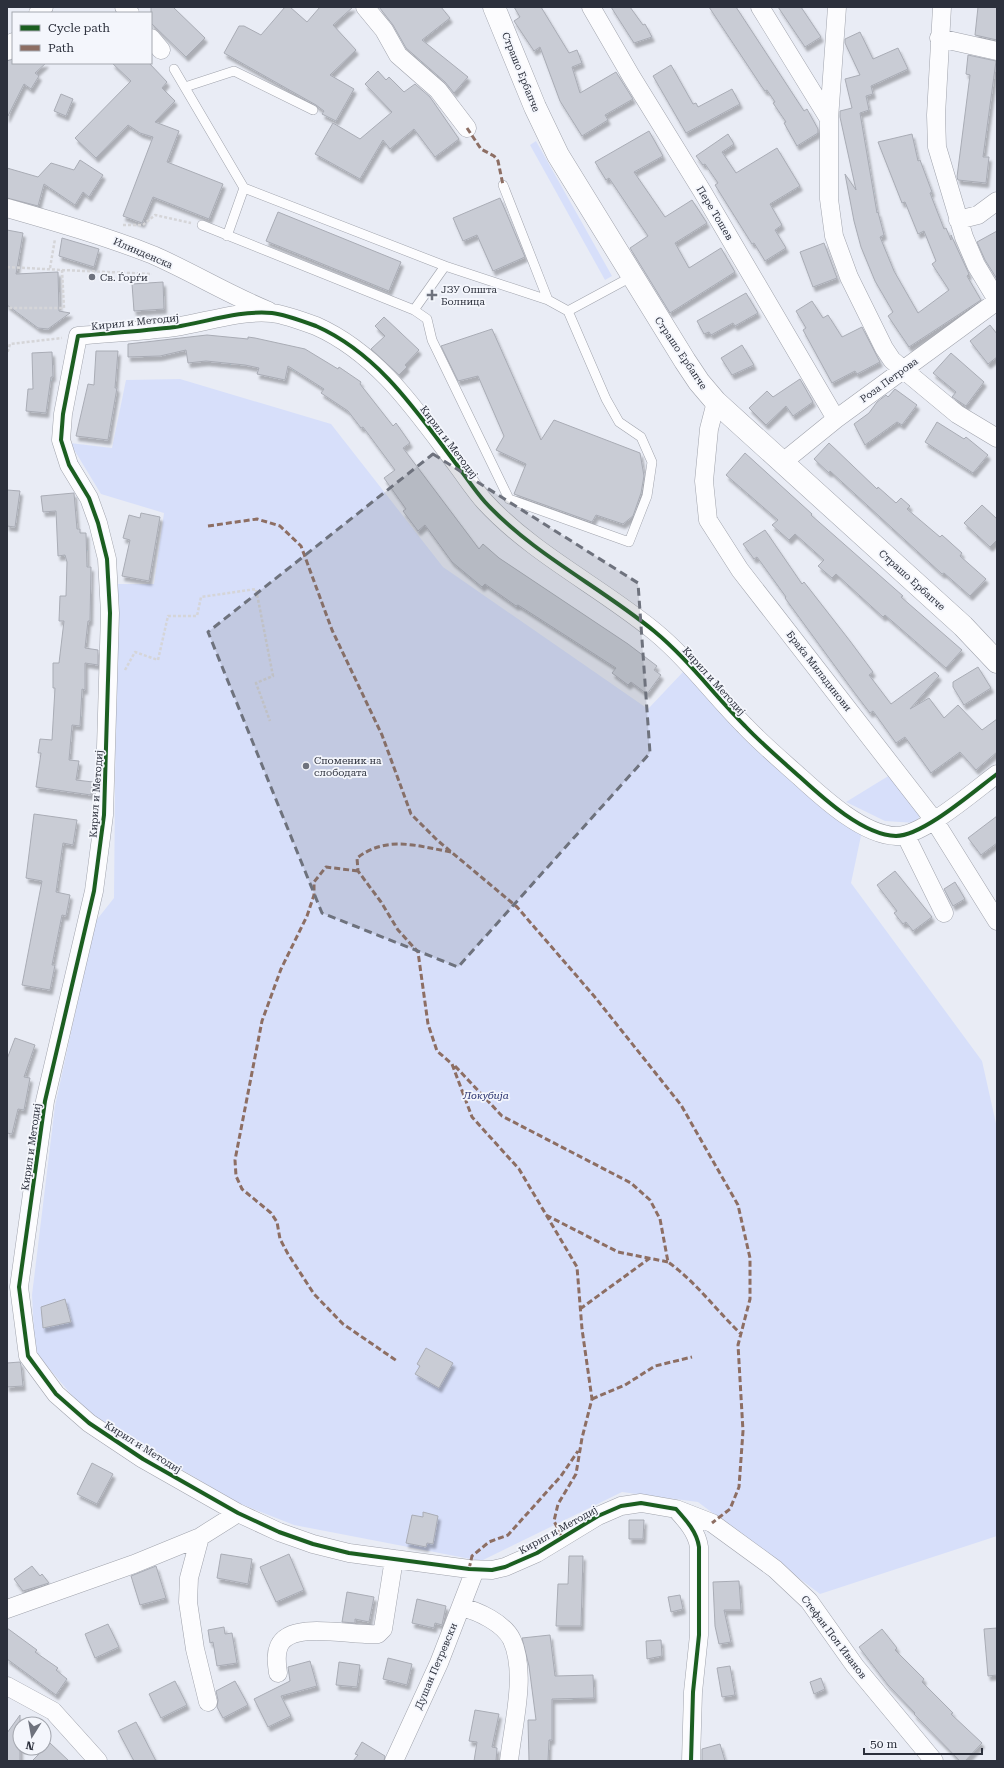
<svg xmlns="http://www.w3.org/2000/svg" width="1004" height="1768" font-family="'Roboto Serif',serif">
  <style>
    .green { fill: #d7dffa }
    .building { fill: #c9ccd5; stroke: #a9acb5; filter: url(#shadow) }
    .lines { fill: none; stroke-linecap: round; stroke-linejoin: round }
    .service-casing { stroke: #a0a3ac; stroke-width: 10 }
    .minor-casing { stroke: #a0a3ac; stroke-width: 19 }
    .secondary-casing { stroke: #a0a3ac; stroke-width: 23 }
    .path { stroke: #d5d5d8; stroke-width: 2.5; stroke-dasharray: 3 2; stroke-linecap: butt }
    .service { stroke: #fcfcfe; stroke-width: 9 }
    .minor { stroke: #fcfcfe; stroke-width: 18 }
    .secondary { stroke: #fcfcfe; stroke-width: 22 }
    .quiet { stroke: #8d6e63; stroke-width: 3; stroke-dasharray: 6 3; stroke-linecap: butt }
    .cycleway-casing { stroke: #f4f6fc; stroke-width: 6 }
    .cycleway { stroke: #1b5e20; stroke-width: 4 }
    .marked { fill: #6e727d; fill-opacity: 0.2; stroke: #6e727d; stroke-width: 3; stroke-dasharray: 8 5; stroke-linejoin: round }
    .poi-dot { fill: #6e727d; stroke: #f4f6fc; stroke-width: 1.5 }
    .labels { text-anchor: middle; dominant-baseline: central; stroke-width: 3.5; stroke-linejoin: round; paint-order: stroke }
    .street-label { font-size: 10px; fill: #2c303c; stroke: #f4f6fc }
    .poi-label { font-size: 10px; fill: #2c303c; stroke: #f4f6fc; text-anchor: start }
    .park-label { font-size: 10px; font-style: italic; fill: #232c6b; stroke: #f4f6fc }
  </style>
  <defs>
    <filter id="shadow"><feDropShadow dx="2.5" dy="4.5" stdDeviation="1" flood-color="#0004"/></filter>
  </defs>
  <rect width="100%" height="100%" fill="#e9ecf5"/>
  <!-- green -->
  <path class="green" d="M536,141L612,276L605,280L530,145Z
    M180,379L331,424L443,567L648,709L683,672L862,831L851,883L982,1061L997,1128V1536L820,1594L698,1502L622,1492L481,1561L294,1525L236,1502L87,1413L35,1352L32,1295L55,1106L95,922L114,898L117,584H154L164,513L101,494L70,443L112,448L126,380Z
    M890,775L921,815L915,823L885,821L846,802Z"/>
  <!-- building -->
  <path class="building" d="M151,7H173L205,38L186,57L151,23Z
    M285,7H290L307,22L320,7H353L333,25L356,50L330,75L354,89L336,121L322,114L324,111L316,105L224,53L239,26H244L261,35Z
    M379,7H441L450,18L422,40L468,77L454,93L445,82L406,48L393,25Z
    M514,7H541L569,53L577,50L582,63L572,67L580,93L616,72L633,99L605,115L608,120L582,136L560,101L540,47L534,51L514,21L520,17Z
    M611,7H630L643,25L645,24L652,37L634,43Z
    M709,7H736L804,111L807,109L818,129V133L797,146L784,123L786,122L773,103L775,102L767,90L765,91L762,87Z
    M778,7H801L821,37L805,47Z
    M978,7H997V40L975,35Z
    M860,32L873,59L898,48L908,69L871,86L873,94L866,96L869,110L860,113L877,213L878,212L884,235L880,237L894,271L918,313L949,290L932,264L936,261L924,231L918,234L905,202L902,203L878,142L912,134L918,161L920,160L932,192L930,193L944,229L946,228L951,240V235L969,274L967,276L981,300L909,347L888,316L893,312L875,281L861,247L854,221L845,174L856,190L840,117V111L852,108L845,79L860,75L845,43V39Z
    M968,55L996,61L983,157H989L986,183L958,180L957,177L970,75L966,74Z
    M13,59V63H46L35,73L39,76L31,89L24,84L7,118V61Z
    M112,63H149L167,82L162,88L175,101L155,122L179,131L167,162L223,184L209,219L153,197L142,223L123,216L153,137L140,133L128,125L96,158L75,138L131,81Z
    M671,65L693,104L696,103L698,107L732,89L740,104L686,133L653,76Z
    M378,71L386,80L389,77L404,92L415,84L430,97L459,139L435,157L414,129L390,149L383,140L360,179L315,154L333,123L360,139L392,112L365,84Z
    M61,94L73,99L66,116L54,111Z
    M649,131L663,156L634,172L665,217L692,200L707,223L675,243L689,268L721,248L735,272L670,313L630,248L648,236L609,178L606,180L595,162Z
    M728,134L734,144L722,152L736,173L777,148L800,186L770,204L782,225L775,230L786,248L765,261L754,243L752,244L715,185L718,183L705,164L703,165L696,156Z
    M80,160L103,175L89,197L83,192L75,205L44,184L38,206L7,198V168L38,177L51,163L74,170Z
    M500,198L525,257L493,271L477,235L463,241L453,218Z
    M278,212L401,262L389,291L266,241Z
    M7,230L23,233L16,274L58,272L59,311L70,313L48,329L38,328L7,305Z
    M997,231V279L985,260L977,242Z
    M62,238L99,249L94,267L59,256Z
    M824,243L837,278L813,287L800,252Z
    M163,282L164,309L134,311L132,284Z
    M746,293L758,313L735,326L733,323L711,335L709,332L704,334L697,321Z
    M812,301L823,318L828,315L842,337L862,327L880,362L857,374L855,371L832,383L803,330L806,328L796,311Z
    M384,317L419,350L405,365L407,367L399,375L371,349L385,336L375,326Z
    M990,325L997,334V357L988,364L970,341Z
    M492,329L541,440L554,420L640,453L644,476L641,493L633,516L623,524L596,515L592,522L514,494L526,464L496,450L504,436L478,376L458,381L441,346Z
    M207,335L248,339V337L255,338L305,349L338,369L339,367L361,382L360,384L393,426L396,423L410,443L403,448L479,549L483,544L499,558L628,644L657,666L654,670L661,675L647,694L631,682L628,685L612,673L616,668L518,605L516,606L485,584L482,587L452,562L425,525L418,531L403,511L406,509L384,478L395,470L363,427L361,428L348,411L321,393L324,389L288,366L285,380L257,374L259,368L245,365L206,361L188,363L186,350L160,356L128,357V344Z
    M742,345L754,365L732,375L721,358Z
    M96,351H118L115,388H117L108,440L76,436L88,384L94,385Z
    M52,352L53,377H51L46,413L26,411L28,389H33L32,353Z
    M951,353L984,382L966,406L952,397L956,392L933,373Z
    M800,379L813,402L793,416L786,406L766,425L749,408L767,391L773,397Z
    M895,389L917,405L902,425L897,422L865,445L854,424L869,413L877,402L886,395L888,397Z
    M937,422L964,439L966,437L988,455L973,473L925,442Z
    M829,443L877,489L878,487L896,503L901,498L910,506L907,509L940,537L942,535L962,553L960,556L986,579L970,596L944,573L942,574L830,471L829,473L814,459Z
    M745,453L812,514L811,515L903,596L901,597L962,650L946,668L885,615L883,617L836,574L832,578L818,566L824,560L795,534L789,540L772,525L778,520L726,475Z
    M7,490L20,491L15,527L7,526Z
    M74,493L77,529H80V533H86L87,567H91L90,621H88L85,648L98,650V665L85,663V690L82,689L80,726L72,725L69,760L79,761L76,780L93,782L91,795L36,787L41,753H38L40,739L52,740L55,688H53V663H59L64,621H59L60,596H66L67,562L65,555L58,556L56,511L43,512L41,496Z
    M982,505L997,519V540L990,547L964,523Z
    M141,513L160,517L149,581L122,576L130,540L123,538L129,515L140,518Z
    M765,530L802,584L804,582L850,641L873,672L869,675L891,704L935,672L939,676L910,709L929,698L944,718L958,705L982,730L997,719V752L976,770L960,752L931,773L905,737L896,743L873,711L870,713L854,692L785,598L786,597L757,557L754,559L743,544Z
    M978,667L991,688L964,705L953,687V682Z
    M34,814L77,820L73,845L63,843L56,892L70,895L66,916L62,915L52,965H55L50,990L22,985L42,881L26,878Z
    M997,816V843L981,855L968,838Z
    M895,871L932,917L913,931L906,922L903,924L894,913L897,911L877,885Z
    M955,882L965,899L953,906L944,889Z
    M15,1038L35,1045L24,1077L30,1078L24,1110L18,1109L12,1134L7,1133V1059Z
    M65,1299L71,1322L43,1328L41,1307Z
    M426,1348L453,1363L439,1388L415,1374L420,1366L417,1364Z
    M20,1362L21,1365L23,1386L7,1387V1363Z
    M92,1463L113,1474L97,1504L77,1494Z
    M423,1512L438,1516L433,1544L427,1543L426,1547L406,1543L412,1515L423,1517Z
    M629,1520H644L643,1539H629Z
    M221,1554L252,1559L248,1584L217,1578Z
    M289,1554L304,1590L276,1602L260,1567Z
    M569,1556H583L581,1626H556L558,1584H568Z
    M32,1566L40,1576L42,1574L49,1583L23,1591L14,1579Z
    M156,1566L166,1598L140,1605L131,1576Z
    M739,1581L741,1610H724L731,1642L719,1644L715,1626L713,1582Z
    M347,1592L374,1597L369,1622L355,1619V1623L342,1622Z
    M680,1595L683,1609L671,1612L668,1597Z
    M417,1599L446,1606L442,1625L435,1623L434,1628L412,1623Z
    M108,1624L119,1647L95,1658L85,1634Z
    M224,1627L225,1634L232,1633L237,1663L217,1666L213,1642L210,1643L208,1630Z
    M7,1628L37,1650L35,1652L58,1668L56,1670L67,1679L56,1695L7,1659Z
    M997,1628V1675L988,1676L984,1629Z
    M882,1629L897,1648L895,1650L924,1679L922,1682L953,1713L951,1714L982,1743L965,1761H960L914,1714L915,1713L888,1685L859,1647Z
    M550,1635L555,1676L593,1675L594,1698L552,1699V1740H549L548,1761H529L528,1720H536L529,1666L522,1638Z
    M661,1640L662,1656L647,1659L646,1641Z
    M388,1658L412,1664L407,1685L383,1679Z
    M310,1661L317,1686L281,1696L291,1716L268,1727L254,1699L290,1681L288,1667Z
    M339,1662L360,1665L357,1687L336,1685Z
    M730,1666L735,1695L722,1697L717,1668Z
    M821,1678L825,1689L814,1694L810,1682Z
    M175,1681L187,1705L161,1718L149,1694Z
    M235,1681L248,1705L223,1718L217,1707L218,1700L216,1691Z
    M475,1710L499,1714L492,1747L497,1748L496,1761H474L477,1742L469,1741Z
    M20,1715V1761H7V1733Z
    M136,1722L156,1761H134L118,1731Z
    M362,1742L385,1756L384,1761H353L358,1755L355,1754Z
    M50,1743L69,1761H32Z
    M720,1744L725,1761H702V1749Z"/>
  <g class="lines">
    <defs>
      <path id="service" d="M174,69L244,188L445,266L548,300L568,311L606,399L619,422L641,437L652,462L647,496L629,542L509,499L432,340L427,319L414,310
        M185,87L234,71L313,110
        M503,185L548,300
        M202,225L414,310L445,266
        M227,236L244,188
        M568,311L631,277"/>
      <path id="minor" d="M124,7L130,13
        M365,7L384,30L398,55L438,90L467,128
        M591,7L631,76L702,191L836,419
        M760,7L829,119V199L834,236L849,277L884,348L892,360L904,370L957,414L997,438
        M942,7L936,115L937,147L964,237L976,265L997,300
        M38,13L44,7
        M151,38L161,50
        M939,38L997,51
        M7,51L13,42
        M829,119L837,7
        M7,208C56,222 105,236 153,255C192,272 229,295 269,311
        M958,220L978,215L997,201
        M716,402L709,429L704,481L708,520L740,570L934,820L997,921
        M783,462L836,419L997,301
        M906,836L944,913
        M676,1509L712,1523L775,1569L809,1601L855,1666L934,1761
        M461,1607C478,1611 504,1623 512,1640C527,1674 513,1724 509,1761
        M7,1609L134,1564L200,1537
        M278,1673C277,1664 275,1655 279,1646C291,1619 355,1637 378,1634L383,1629L394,1559
        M7,1686L53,1711L98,1761
        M208,1702L195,1649L188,1602L189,1578L200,1537L238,1513
        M394,1761L439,1663L475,1570
        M691,1761L693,1692L699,1635V1547C697,1532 686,1520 676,1509L641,1503L621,1506L598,1516L537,1553L505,1567L492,1570L469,1569L349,1553L313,1544L279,1532L238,1513L143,1459L89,1423L56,1394L28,1356L19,1287L45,1101L94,891L104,815L110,613L107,559L98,523L89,498L69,465L61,440L63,414L78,336C110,333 143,331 175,327C207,322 240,310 272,313C283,314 305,322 316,326C379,354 417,412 457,465C466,477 475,491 485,502C533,554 599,586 654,631C688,659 714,695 745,726C762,744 781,760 800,777C823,798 863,835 896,836C923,836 974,791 997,774"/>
      <path id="secondary" d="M494,7L535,107L558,155L685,361L699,382L716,402L963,626L997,662"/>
    </defs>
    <!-- service casing -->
    <use href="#service" class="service-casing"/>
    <!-- minor casing -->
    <use href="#minor" class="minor-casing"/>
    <!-- secondary casing -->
    <use href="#secondary" class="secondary-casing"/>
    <!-- path -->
    <path class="path" d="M123,225H143L155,215L191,223
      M7,267L62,270L64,308H7
      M50,268L55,239
      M62,270L152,274
      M7,351H8L10,344L62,338
      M125,670L135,652L158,660L168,616H197L201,597L256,589L273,676L256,683L270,721"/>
    <!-- service -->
    <use href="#service" class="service"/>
    <!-- minor -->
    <use href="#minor" class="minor"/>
    <!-- secondary -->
    <use href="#secondary" class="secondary"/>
    <!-- quiet -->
    <path class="quiet" d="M467,128L481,149L494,156L498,161L503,185
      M208,526L257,519L280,526L301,546L332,630L382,735L411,814L437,840L517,907L594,996L681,1105L738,1205L750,1258V1299L738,1345L743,1431L739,1487L730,1509L712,1523
      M451,852C417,846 387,835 357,858L358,871L381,902L398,930L418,952L428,1024L437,1051L452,1064L472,1117L519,1169L577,1267L582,1329L592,1399L582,1438L576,1474L558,1504L554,1521L562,1537
      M358,871L326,867L314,882V895L307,916L281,969L262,1021L235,1160L236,1176L242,1189L271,1213L277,1222L280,1239L288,1254L314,1294L343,1324L397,1361
      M455,1066L502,1116L631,1183L650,1200L660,1219L668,1262C696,1282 716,1310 741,1334
      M546,1215L618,1252L668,1262
      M580,1309L650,1258
      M592,1399L625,1385L655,1366L692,1357
      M469,1569L472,1556L489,1542L508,1535L561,1476L578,1451"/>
    <defs>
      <path id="cycleway" d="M691,1761L693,1692L699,1635V1547C697,1532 686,1520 676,1509L641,1503L621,1506L598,1516L537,1553L505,1567L492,1570L469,1569L349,1553L313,1544L279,1532L238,1513L143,1459L89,1423L56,1394L28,1356L19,1287L45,1101L94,891L104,815L110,613L107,559L98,523L89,498L69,465L61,440L63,414L78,336C110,333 143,331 175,327C207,322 240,310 272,313C283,314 305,322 316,326C379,354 417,412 457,465C466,477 475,491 485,502C533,554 599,586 654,631C688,659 714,695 745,726C762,744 781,760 800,777C823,798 863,835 896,836C923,836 974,791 997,774"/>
    </defs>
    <!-- cycleway casing -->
    <use href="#cycleway" class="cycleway-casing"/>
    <!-- cycleway -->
    <use href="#cycleway" class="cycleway"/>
  </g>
  <!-- marked area -->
  <path class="marked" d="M433,454L638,583L650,753L458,967L322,913L208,632Z"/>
  <!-- markers -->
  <g class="poi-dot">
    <circle cx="92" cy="277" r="4"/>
    <path d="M430 289h4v4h4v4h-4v4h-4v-4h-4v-4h4z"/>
    <circle cx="306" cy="766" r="4"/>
  </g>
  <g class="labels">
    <!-- street labels -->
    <g class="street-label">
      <text transform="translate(521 72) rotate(68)">Страшо Ербапче</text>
      <text transform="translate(715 213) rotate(59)">Пере Тошев</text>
      <text transform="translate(143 253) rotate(23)">Илинденска</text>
      <text transform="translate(135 322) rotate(-6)">Кирил и Методиј</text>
      <text transform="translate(681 353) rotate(56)">Страшо Ербапче</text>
      <text transform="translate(889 380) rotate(-36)">Роза Петрова</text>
      <text transform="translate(449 442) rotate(53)">Кирил и Методиј</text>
      <text transform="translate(912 580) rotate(42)">Страшо Ербапче</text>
      <text transform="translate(819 671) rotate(52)">Браќа Миладинови</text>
      <text transform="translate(714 681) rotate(48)">Кирил и Методиј</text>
      <text transform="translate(96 794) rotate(-86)">Кирил и Методиј</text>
      <text transform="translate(31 1147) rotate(-82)">Кирил и Методиј</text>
      <text transform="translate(143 1447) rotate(32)">Кирил и Методиј</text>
      <text transform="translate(558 1530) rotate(-29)">Кирил и Методиј</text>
      <text transform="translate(834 1637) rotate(53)">Стефан Поп Иванов</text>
      <text transform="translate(436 1666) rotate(-67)">Душан Петревски</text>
    </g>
    <!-- poi labels -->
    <g class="poi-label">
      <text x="100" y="277">Св. Ѓорѓи</text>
      <text x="441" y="289">ЈЗУ Општа<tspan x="441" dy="12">Болница</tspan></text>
      <text x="314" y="760">Споменик на<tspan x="314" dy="12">слободата</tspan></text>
    </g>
    <!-- park labels -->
    <g class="park-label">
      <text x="486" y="1095">Локубија</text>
    </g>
  </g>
  <!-- border -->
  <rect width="1004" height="1768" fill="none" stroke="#2c303c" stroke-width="16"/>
  <!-- legend -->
  <rect x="12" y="12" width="140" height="52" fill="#f4f6fc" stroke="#a4a7af"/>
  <rect x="20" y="25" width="20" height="6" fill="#1b5e20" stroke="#a4a7af"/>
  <text x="48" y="32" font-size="12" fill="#2c303c">Cycle path</text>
  <rect x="20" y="45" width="20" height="6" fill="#8d6e63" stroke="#a4a7af"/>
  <text x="48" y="52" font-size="12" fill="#2c303c">Path</text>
  <!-- north arrow -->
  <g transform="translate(32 1736) rotate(191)"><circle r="19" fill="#f4f6fc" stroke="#a4a7af"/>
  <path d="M0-3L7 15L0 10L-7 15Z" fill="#6e727d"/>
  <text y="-6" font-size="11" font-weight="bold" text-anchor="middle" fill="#2c303c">N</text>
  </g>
  <!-- scale -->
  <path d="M864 1748v6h118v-6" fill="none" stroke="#2c303c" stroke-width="2"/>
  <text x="870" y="1748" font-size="12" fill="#2c303c" stroke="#f4f6fc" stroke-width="3" paint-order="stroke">50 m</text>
</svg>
